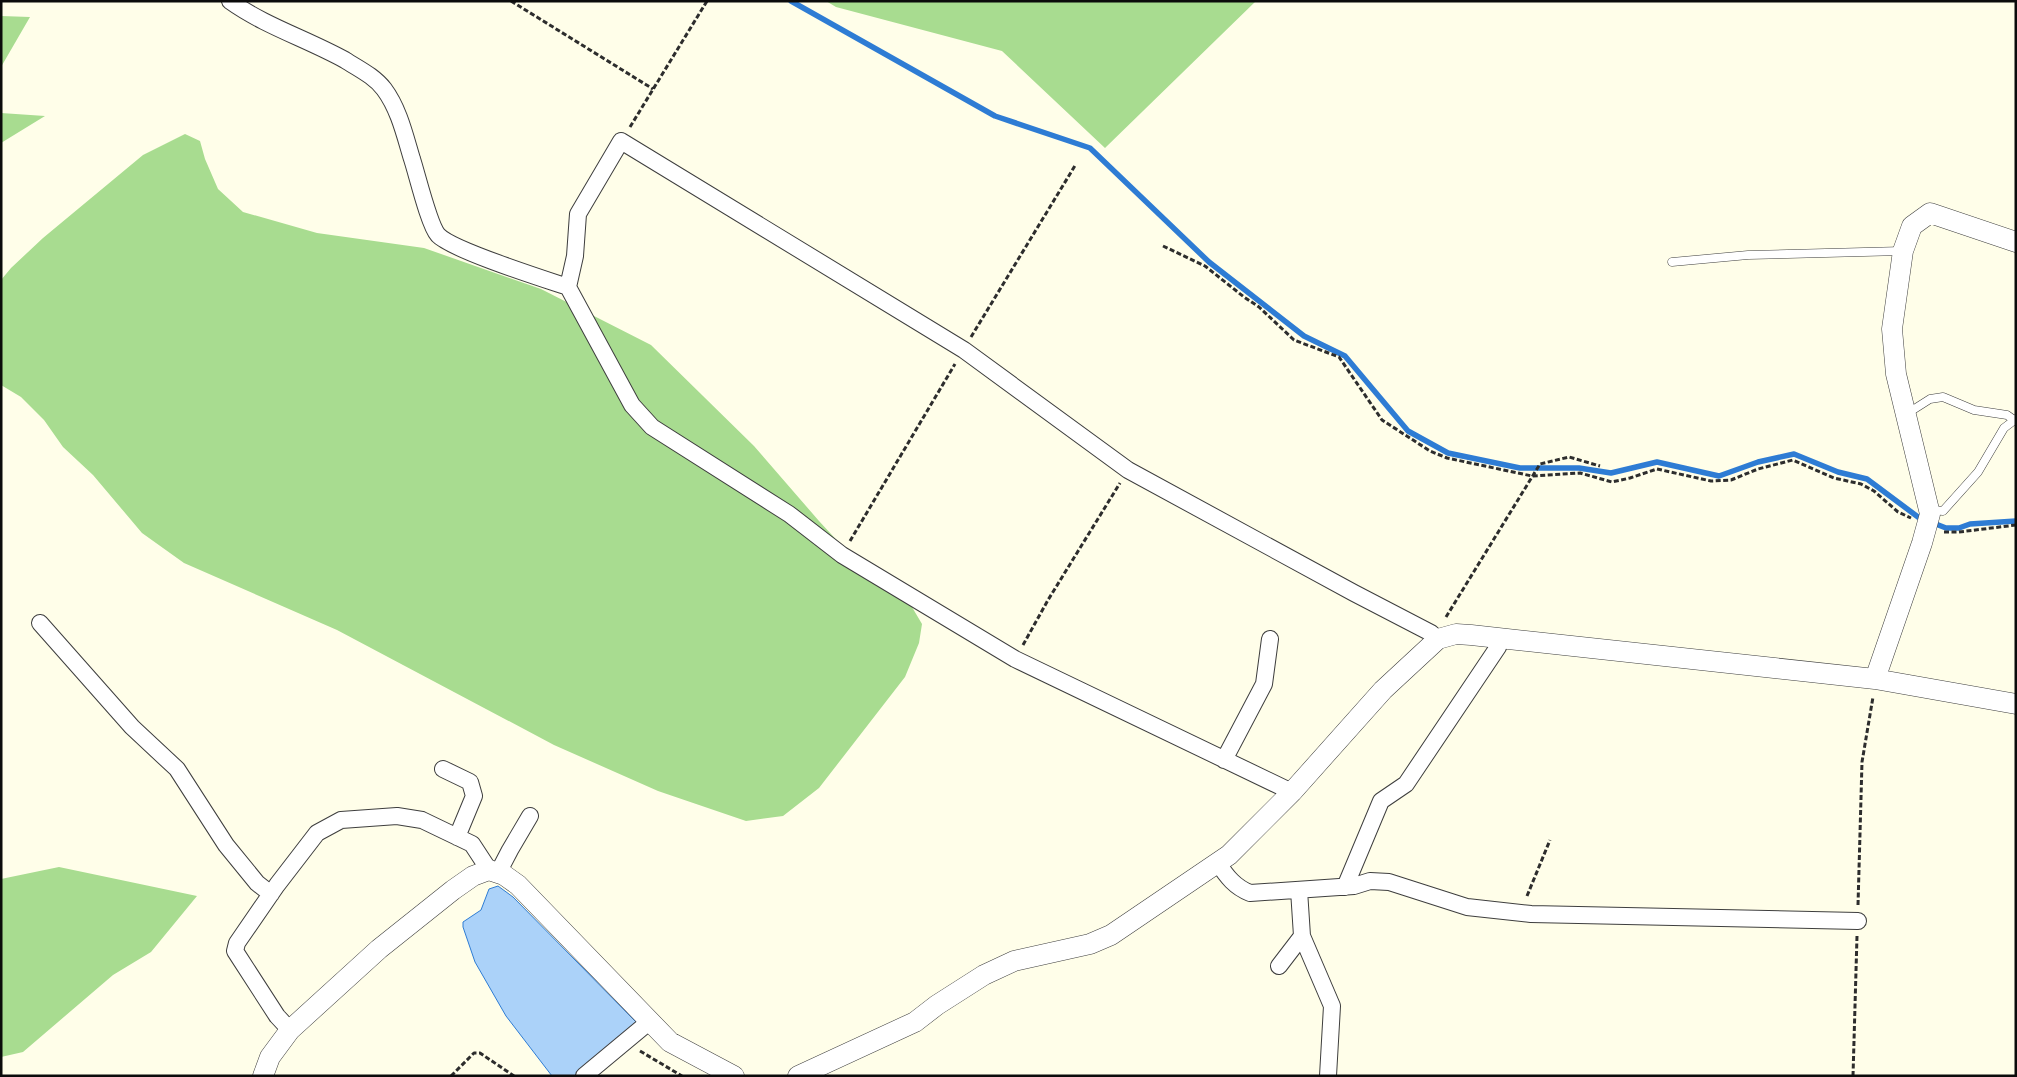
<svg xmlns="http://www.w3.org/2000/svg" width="2017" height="1077" font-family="Bitter,serif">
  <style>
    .forest { fill: #a8dc90 }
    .water { fill: #abd2f9; stroke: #2e7cd4 }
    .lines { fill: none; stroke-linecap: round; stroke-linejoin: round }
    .stream { stroke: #2e7cd4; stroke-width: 5.5 }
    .service-casing { stroke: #3e3e3e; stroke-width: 9 }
    .minor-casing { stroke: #3e3e3e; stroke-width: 18 }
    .tertiary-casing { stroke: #3e3e3e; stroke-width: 21 }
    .path { stroke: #2d2d2d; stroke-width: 3; stroke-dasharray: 5 2.5; stroke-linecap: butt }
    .service { stroke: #fff; stroke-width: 8 }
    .minor { stroke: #fff; stroke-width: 16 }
    .tertiary { stroke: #fff; stroke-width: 20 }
  </style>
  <rect width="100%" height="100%" fill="#fffee9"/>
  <!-- forest -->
  <path class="forest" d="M826,1H1256L1105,148L1002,51L836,7Z
    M1,16L30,17L1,67Z
    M1,113L45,116L1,143Z
    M185,134L200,141L205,159L218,189L243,212L317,233L424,248L541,289L651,345L754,446L819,521L843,547L909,602L922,624L919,643L905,677L819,788L783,816L746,821L658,791L554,745L337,630L184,563L142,533L93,475L63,447L44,420L21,397L1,385V280L11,268L43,238L143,155Z
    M59,867L197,896L151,952L113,975L23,1052L1,1057V879Z"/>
  <!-- water -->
  <path class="water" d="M498,886L513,897L637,1023L576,1076H552L506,1016L475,962L463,927V922L481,910L489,889Z"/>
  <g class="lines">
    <!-- stream -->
    <path class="stream" d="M791,1L995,116L1090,148L1209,262L1304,336L1345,356L1408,431L1448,453L1520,468H1579L1611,473L1657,462L1719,476L1758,462L1794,454L1838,472L1867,479L1918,517L1946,528H1959L1970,524L2016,521"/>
    <defs>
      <path id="service" d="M1672,262L1748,255L1902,251
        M1908,413L1930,399L1943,397L1974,410L2007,415L2014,420
        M1931,510L1943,511L1978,472L2004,428L2016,419"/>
      <path id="minor" d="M230,1C265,26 307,39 345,60C359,69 374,76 384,89C399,109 405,136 412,159C417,174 429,225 438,235C452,250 544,279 568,287
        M40,623L132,727L177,769L226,845L257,883L271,894
        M1224,760L1264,684L1270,639
        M443,769L470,782L474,796L457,837
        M1292,792L1015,659L842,555L789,514L652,427L632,405L568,287L575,256L578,214L621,141L964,350L1128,470L1354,593L1431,633L1438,639
        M1218,863C1227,877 1235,887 1250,893L1354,886L1370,881L1389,882L1467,907L1531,914L1858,921
        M498,873L510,850L530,816
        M1345,887L1381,801L1406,784L1498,647L1500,639
        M1302,936L1332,1006L1328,1076
        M1279,966L1302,936L1299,890
        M290,1030L277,1016L235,951L237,943L277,885L317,833L341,820L397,816L422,820L472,844L489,870
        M584,1076L650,1021"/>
      <path id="tertiary" d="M1875,679L1922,543L1930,514L1896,374L1892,329L1903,251L1912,226L1930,213L2016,242
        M263,1076L270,1057L290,1030L379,949L453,890L473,876L489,870L504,875L518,885L670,1042L734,1076
        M798,1076L915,1022L937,1005L984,975L1014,961L1090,944L1111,935L1229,855L1292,792L1383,690L1438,639L1456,634L1471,635L1875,679L2016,704"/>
    </defs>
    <!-- service casing -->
    <use href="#service" class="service-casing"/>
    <!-- minor casing -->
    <use href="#minor" class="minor-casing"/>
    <!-- tertiary casing -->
    <use href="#tertiary" class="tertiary-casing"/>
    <!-- path -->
    <path class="path" d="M511,1L653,89
      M630,127L707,1
      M1163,246L1205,266L1244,297L1259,307L1294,340L1339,357L1382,420L1430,451L1447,458L1532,476L1580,473L1612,482L1630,478L1657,469L1711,481L1731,480L1758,469L1793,460L1834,478L1861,484L1874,491L1898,512L1911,518
      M971,337L1076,164
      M1944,532H1959L2016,525
      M850,541L955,364
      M1446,617L1540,464L1569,457L1600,466
      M1023,645L1048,600L1120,483
      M1527,896L1550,840
      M1858,905L1862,762L1873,697
      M640,1051L682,1076
      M451,1076L474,1053H480L514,1076
      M1853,1076L1857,936"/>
    <!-- service -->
    <use href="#service" class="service"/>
    <!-- minor -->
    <use href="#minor" class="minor"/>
    <!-- tertiary -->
    <use href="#tertiary" class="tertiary"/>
  </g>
  <!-- border -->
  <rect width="2017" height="1077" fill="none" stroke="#0b0b0b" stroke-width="5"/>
</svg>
